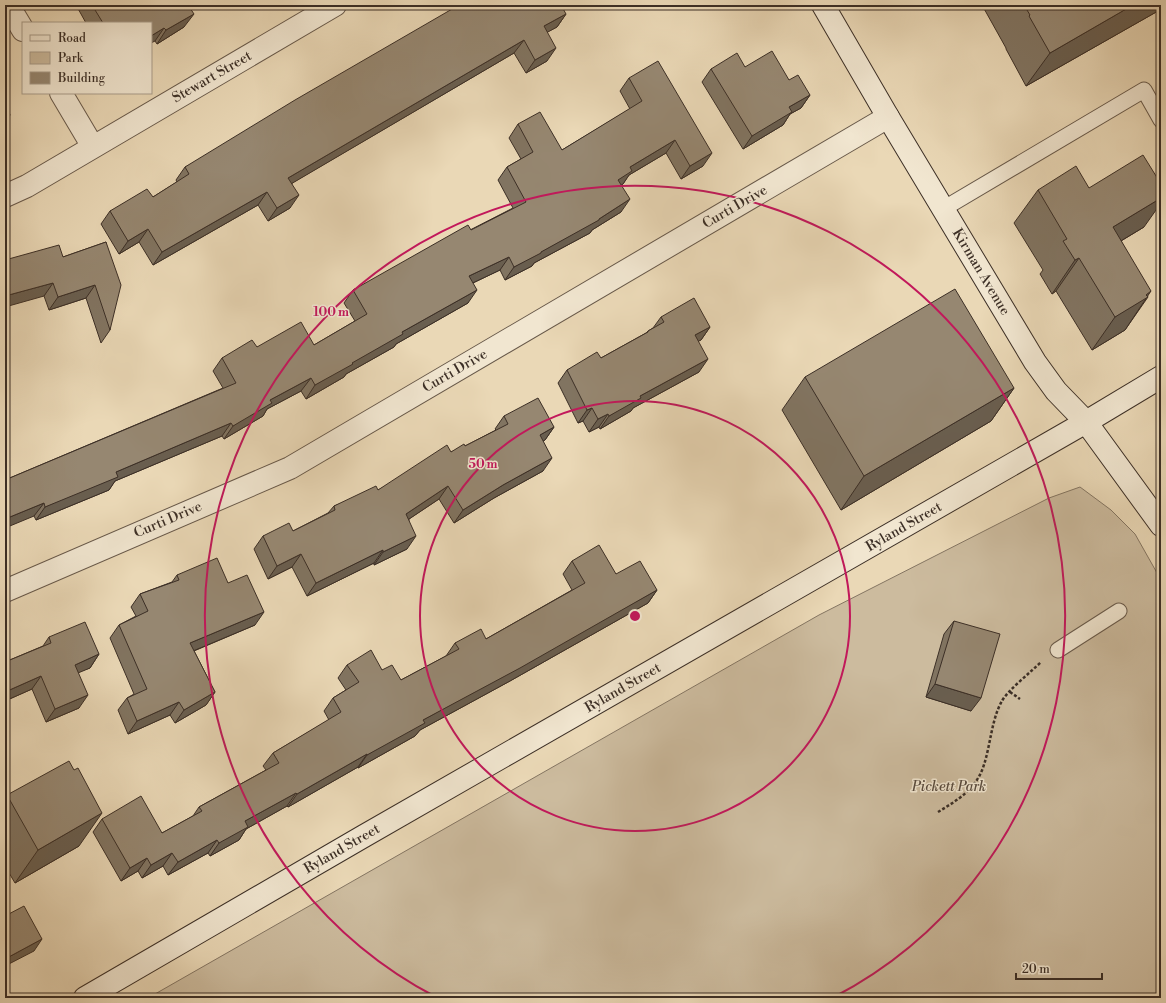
<svg xmlns="http://www.w3.org/2000/svg" width="1166" height="1003" font-family="'Libre Bodoni',serif">
  <style>
    .green { fill: #ccbb9e; stroke: #847562 }
    .lines { fill: none; stroke-linecap: round; stroke-linejoin: round }
    .lane-casing { stroke: #68594a; stroke-width: 17 }
    .street-casing { stroke: #68594a; stroke-width: 24 }
    .secondary-casing { stroke: #3c2f26; stroke-width: 24 }
    .path { stroke: #3c2f26; stroke-width: 2.5; stroke-dasharray: 3 2; stroke-linecap: butt }
    .lane { stroke: #f1e6d0; stroke-width: 15 }
    .street { stroke: #f1e6d0; stroke-width: 22 }
    .secondary { stroke: #f1e6d0; stroke-width: 22 }
    .wall { fill: #817461; stroke: #3c2f26 }
    .shaded-wall { fill: #695e4f; stroke: #3c2f26 }
    .building { fill: #968771; stroke: #3c2f26 }
    .ring { fill: none; stroke: #c2185b; stroke-width: 2 }
    .labels { text-anchor: middle; dominant-baseline: central; stroke-width: 3; stroke-linejoin: round; paint-order: stroke }
    .street-label { font-size: 14px; fill: #3c2f26; stroke: #f1e6d0 }
    .park-label { font-size: 14px; font-style: italic; fill: #594b3e; stroke: #f1e6d0 }
    .centre { fill: #c2185b; stroke: #f1e6d0; stroke-width: 2 }
    .ring-label { font-size: 12px; text-anchor: middle; font-weight: bold; fill: #c2185b; stroke: #f1e6d0; stroke-width: 3; stroke-linejoin: round; paint-order: stroke }
  </style>
  <rect width="100%" height="100%" fill="#ead8b6"/>
  <filter id="stains"><feTurbulence type="fractalNoise" baseFrequency=".005" numOctaves="4"/><feColorMatrix values="0 0 0 0 .2 0 0 0 0 .09 0 0 0 0 .02 0 0 0 .5 -.17"/></filter>
  <radialGradient id="worn" r=".72"><stop offset=".6" stop-color="#630" stop-opacity="0"/><stop offset="1" stop-color="#630" stop-opacity=".3"/></radialGradient>
  <!-- green -->
  <path class="green" d="M1080,487L1111,510L1135,534L1161,580V998H148L819,615L1049,498Z"/>
  <g class="lines">
    <defs>
      <path id="lane" d="M943,209L1144,90L1161,120
        M1058,650L1119,611"/>
      <path id="street" d="M8,5L23,30
        M61,93L93,147
        M5,196L27,186L335,5
        M5,591L290,468L888,117"/>
      <path id="secondary" d="M823,5L888,117L1035,362L1056,391L1086,422L1161,525
        M85,998L364,836L1086,422L1161,377"/>
    </defs>
    <!-- lane casing -->
    <use href="#lane" class="lane-casing"/>
    <!-- street casing -->
    <use href="#street" class="street-casing"/>
    <!-- secondary casing -->
    <use href="#secondary" class="secondary-casing"/>
    <!-- path -->
    <path class="path" d="M1010,692L1020,699
      M938,812C951,804 965,796 974,784C991,764 988,725 1002,701C1007,691 1032,671 1041,662"/>
    <!-- lane -->
    <use href="#lane" class="lane"/>
    <!-- street -->
    <use href="#street" class="street"/>
    <!-- secondary -->
    <use href="#secondary" class="secondary"/>
  </g>
  <!-- wall -->
  <path class="wall" d="M76,5H188L184,27L157,44L155,41L151,23H86Z
    M982,5H1161L1158,11L1026,86L1006,49V48Z
    M566,14L557,27L547,32V61L526,73L514,53L292,183L290,208L268,221L258,205L153,265L139,242L119,254L101,224L110,211L153,197L177,182L176,180L185,167Z
    M745,67L789,80L810,95L801,108L790,114L783,125L743,149L702,82L711,69Z
    M629,78L703,166L681,179L666,153L629,175L623,184L621,185V212L592,230L590,233L534,263L532,266L505,280L500,270L473,283L468,303L396,344L394,347L346,374L344,377L306,399L301,391L267,409L263,416L224,439L222,436L115,481L109,490L36,520L34,516L5,480L223,388L213,371L222,358L257,347L314,345L355,321L344,303L353,290L513,208L498,180L507,167L521,159L509,138L518,124L562,150L630,109L620,91Z
    M1089,188L1144,227L1121,241L1148,297L1125,330L1092,350L1056,291L1052,294L1040,274L1043,270L1014,223L1038,190Z
    M106,242L110,330L101,343L86,298L49,310L44,296L63,257Z
    M661,317L710,327L701,340L698,341L699,372L633,408L631,411L600,429L599,427L589,432L583,421L578,423L558,383L567,370L601,358L646,333L648,331L653,328Z
    M805,377L1014,388L991,421L841,510L782,410Z
    M504,416L554,427L545,440L543,441V471L494,498L454,523L439,499L409,519L407,549L374,565V563L307,596L292,567L268,579L254,549L263,536L293,531L328,513L334,506L378,490L451,452L465,446L496,430L495,429Z
    M572,561L616,574L657,590L648,603L510,681L420,730L415,736L358,768V767L288,807L287,806L246,829L239,840L210,856L208,853L168,875L163,866L142,878L138,871L121,881L93,832L102,819L162,833L193,816L199,807L266,770L263,766L273,753L329,720L324,711L333,698L346,690L338,678L347,665L382,670L401,680L446,656L455,643L486,639L572,590L563,574Z
    M177,575L228,583L255,625L194,651L215,692L206,705L175,723L170,715L128,734L118,710L127,698L134,694L110,638L119,625L136,616L131,607L140,594L172,582Z
    M954,621L971,711L926,697L944,634Z
    M49,637L99,654L90,668L78,672L79,708L46,722L32,689L5,701V662L43,646Z
    M7,795L79,846L15,883L5,866V797Z"/>
  <!-- shaded-wall -->
  <path class="shaded-wall" d="M1133,5H1161V6L1158,11L1026,86L1050,53Z
    M194,14L184,27L157,44L166,30Z
    M566,14L557,27L535,39L544,26Z
    M164,28L155,41L151,43V36Z
    M524,40L514,53L279,191L288,178Z
    M556,48L547,61L526,73L535,60Z
    M810,95L801,108L790,114L783,125L743,149L752,136L789,107Z
    M10,115L5,123V117Z
    M675,140L666,153L629,175L623,184L609,193L618,180L630,167Z
    M712,153L703,166L681,179L690,166Z
    M267,192L258,205L153,265L162,252Z
    M299,195L290,208L268,221L277,208Z
    M1161,198V203L1144,227L1089,260L1113,227Z
    M630,199L621,212L592,230L590,233L534,263L532,266L505,280L514,267L599,219Z
    M148,229L139,242L119,254L128,241Z
    M509,257L500,270L460,289L469,276Z
    M1079,258L1056,291L1052,294L1075,260Z
    M53,283L44,296L5,307V296Z
    M95,285L86,298L49,310L58,297Z
    M477,290L468,303L396,344L394,347L346,374L344,377L306,399L315,385L402,332Z
    M1151,291L1125,330L1092,350L1115,317Z
    M710,327L701,340L686,348L695,335Z
    M708,359L699,372L633,408L631,411L600,429L609,416L640,396Z
    M311,378L301,391L267,409L263,416L224,439L233,426L270,400Z
    M1014,388L991,421L841,510L864,476Z
    M592,408L583,421L578,423L587,410Z
    M608,414L599,427L589,432L598,419Z
    M231,423L222,436L115,481L109,490L36,520L45,507L116,472Z
    M554,427L545,440L531,448L540,435Z
    M552,458L543,471L494,498L454,523L463,510L503,485Z
    M448,486L439,499L397,527L406,514Z
    M44,503L34,516L5,528V519Z
    M416,536L407,549L374,565L383,552Z
    M383,550L374,563L307,596L316,583Z
    M301,554L292,567L268,579L277,566Z
    M657,590L648,603L510,681L420,730L415,736L358,768L367,755L423,720Z
    M264,612L255,625L181,656L190,643Z
    M99,654L90,668L66,678L75,665Z
    M41,676L32,689L5,701V692Z
    M935,684L981,698L971,711L926,697Z
    M215,692L206,705L175,723L184,710Z
    M88,695L79,708L46,722L55,709Z
    M179,702L170,715L128,734L137,721Z
    M367,754L358,767L288,807L297,794Z
    M296,793L287,806L246,829L239,840L210,856L219,843L245,821Z
    M102,813L79,846L15,883L38,850Z
    M217,840L208,853L168,875L178,862Z
    M172,853L163,866L142,878L151,865Z
    M147,858L138,871L121,881L130,868Z
    M42,939L34,951L5,966V959Z"/>
  <!-- building -->
  <path class="building" d="M92,5H188L194,14L166,30L164,28L151,36V23H103Z
    M459,5H561L566,14L544,26L556,48L535,60L524,40L288,178L299,195L277,208L267,192L162,252L148,229L128,241L110,211L147,189L153,197L189,174L185,167L295,100Z
    M1024,5H1133L1050,53L1029,16L1030,15Z
    M772,51L789,80L798,75L810,95L789,107L792,112L752,136L711,69L737,53L745,67Z
    M658,61L712,153L690,166L675,140L630,167L632,171L618,180L630,199L599,219V220L541,252V253L514,267L509,257L469,276L477,290L402,332L403,334L352,363L353,364L315,385L311,378L270,400L272,403L233,426L231,423L116,472L118,477L45,507L44,503L5,519V480L236,383L222,358L252,340L257,347L301,322L314,345L367,314L353,290L468,225L471,230L526,202L507,167L533,152L518,124L540,112L562,150L642,101L629,78Z
    M5,99L10,115L5,117Z
    M1143,155L1161,184V198L1113,227L1151,291L1146,295L1148,297L1115,317L1079,258L1075,260L1063,241L1067,239L1038,190L1076,166L1089,188Z
    M106,242L121,285L110,330L95,285L58,297L53,283L5,296V260L59,245L63,257Z
    M955,289L1014,388L864,476L805,377Z
    M694,298L710,327L695,335L708,359L640,396L641,398L609,416L608,414L598,419L592,408L587,410L567,370L597,352L601,358L648,332V331L664,322L661,317Z
    M538,398L554,427L540,435L552,458L503,485L463,510L448,486L406,514L416,536L383,552V550L316,583L301,554L277,566L263,536L289,523L293,531L335,510L334,506L376,486L378,490L447,445L451,452L464,444L465,446L508,424L504,416Z
    M599,545L616,574L640,561L657,590L520,668L423,720L425,723L367,755V754L297,794L296,793L245,821L248,827L219,843L217,840L178,862L172,853L151,865L147,858L130,868L102,819L141,796L162,833L202,811L199,807L279,763L273,753L341,712L333,698L359,682L347,665L371,650L382,670L392,665L401,680L459,649L455,643L481,629L486,639L585,583L572,561Z
    M217,558L228,583L247,575L264,612L190,643L215,692L184,710L179,702L137,721L127,698L147,689L119,625L148,611L140,594L179,580L177,575Z
    M954,621L1000,634L981,698L935,684Z
    M85,622L99,654L75,665L88,695L55,709L41,676L5,692V662L51,643L49,637Z
    M69,761L74,770L78,768L102,813L38,850L7,795Z
    M24,906L42,939L5,959V916Z"/>
  <!-- distance rings -->
  <g class="ring">
    <circle cx="635" cy="616" r="215"/>
    <path d="M436 997A430 430 0 1 1 834 997"/>
  </g>
  <g class="labels">
    <!-- street labels -->
    <g class="street-label">
      <text transform="translate(212 77) rotate(-30)">Stewart Street</text>
      <text transform="translate(735 207) rotate(-30)">Curti Drive</text>
      <text transform="translate(981 272) rotate(59)">Kirman Avenue</text>
      <text transform="translate(455 371) rotate(-30)">Curti Drive</text>
      <text transform="translate(168 520) rotate(-23)">Curti Drive</text>
      <text transform="translate(904 527) rotate(-30)">Ryland Street</text>
      <text transform="translate(623 688) rotate(-30)">Ryland Street</text>
      <text transform="translate(342 849) rotate(-30)">Ryland Street</text>
    </g>
    <!-- park labels -->
    <g class="park-label">
      <text x="949" y="787">Pickett Park</text>
    </g>
  </g>
  <circle cx="635" cy="616" r="6" class="centre"/>
  <g class="ring-label">
    <text x="331" y="316">100 m</text>
    <text x="483" y="468">50 m</text>
  </g>
  <!-- margin -->
  <rect width="1166" height="1003" fill="none" stroke="#ead8b6" stroke-width="20"/>
  <rect x="6" y="6" width="1154" height="991" fill="none" stroke="#3c2f26" stroke-width="2"/>
  <rect x="10" y="10" width="1146" height="983" fill="none" stroke="#3c2f26"/>
  <!-- legend -->
  <rect x="22" y="22" width="130" height="72" fill="#f1e6d0" stroke="#a99d8c"/>
  <rect x="30" y="35" width="20" height="6" fill="#f1e6d0" stroke="#a99d8c"/>
  <text x="58" y="42" font-size="12" fill="#3c2f26">Road</text>
  <rect x="30" y="52" width="20" height="12" fill="#ccbb9e" stroke="#a99d8c"/>
  <text x="58" y="62" font-size="12" fill="#3c2f26">Park</text>
  <rect x="30" y="72" width="20" height="12" fill="#968771" stroke="#a99d8c"/>
  <text x="58" y="82" font-size="12" fill="#3c2f26">Building</text>
  <!-- scale -->
  <path d="M1016 973v6h86v-6" fill="none" stroke="#3c2f26" stroke-width="2"/>
  <text x="1022" y="973" font-size="12" fill="#3c2f26" stroke="#f1e6d0" stroke-width="3" paint-order="stroke">20 m</text>
  <rect width="100%" height="100%" filter="url(#stains)"/>
  <rect width="100%" height="100%" fill="url(#worn)"/>
</svg>
